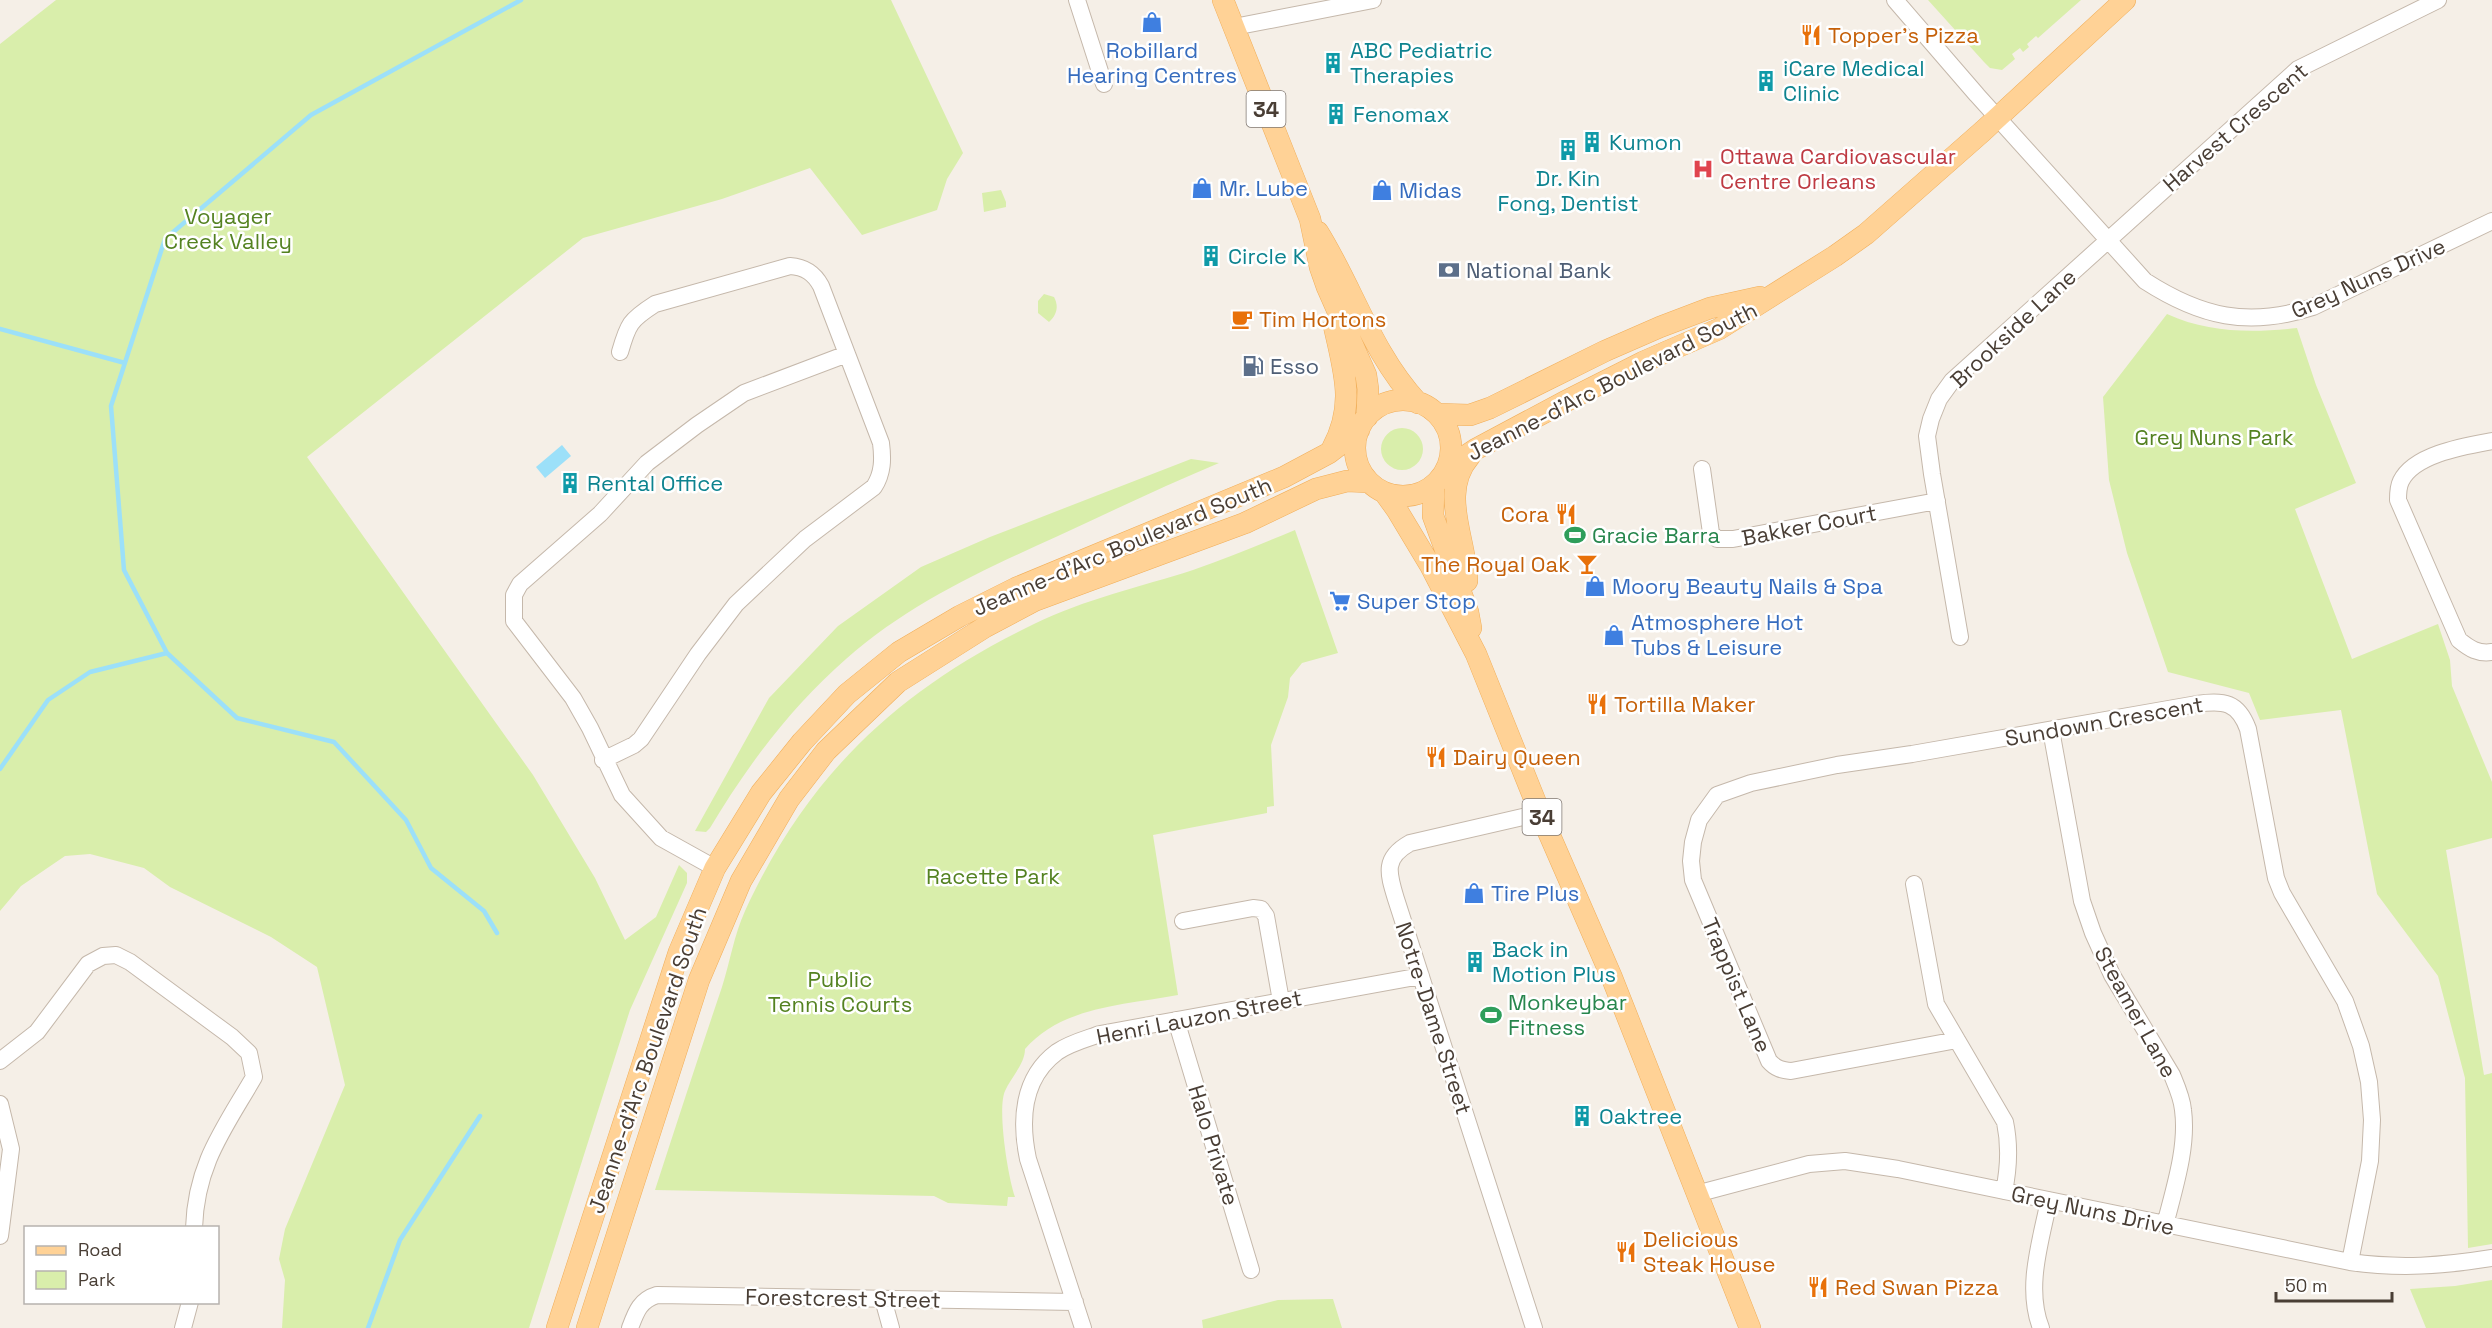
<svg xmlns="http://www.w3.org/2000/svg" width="2492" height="1328" font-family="'Space Grotesk',sans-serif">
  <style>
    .green { fill: #d9eeab }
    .water { fill: #9ce0f9 }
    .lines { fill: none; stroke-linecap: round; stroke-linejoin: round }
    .stream { stroke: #9ce0f9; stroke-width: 4.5 }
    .minor-casing { stroke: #c5b8ab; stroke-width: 18 }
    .major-casing { stroke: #f1ae59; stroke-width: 22 }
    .minor { stroke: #fff; stroke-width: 16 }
    .major { stroke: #ffd296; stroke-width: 21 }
    .labels { text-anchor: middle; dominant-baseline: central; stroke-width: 5; stroke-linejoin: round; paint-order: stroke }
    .shield { fill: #fff; stroke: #807872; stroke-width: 1.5 }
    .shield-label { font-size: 21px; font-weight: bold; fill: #493e35 }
    .food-label { font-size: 22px; fill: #c56008; stroke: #fff; text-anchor: start }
    .shop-label { font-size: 22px; fill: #366cbe; stroke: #fff; text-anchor: start }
    .culture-label { font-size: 22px; fill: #0d838f; stroke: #fff; text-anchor: start }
    .street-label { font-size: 22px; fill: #493e35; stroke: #fff }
    .health-label { font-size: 22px; fill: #be3a42; stroke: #fff; text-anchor: start }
    .park-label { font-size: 22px; fill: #548221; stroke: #fff }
    .service-label { font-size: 22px; fill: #4e5e75; stroke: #fff; text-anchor: start }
    .leisure-label { font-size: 22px; fill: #27864d; stroke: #fff; text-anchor: start }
  </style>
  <rect width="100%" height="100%" fill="#f5efe7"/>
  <!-- green -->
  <path class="green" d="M56,0H891L963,153L947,179L937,210L862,235L810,168L722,199L583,238L307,457L533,775L595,878L625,940L656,917L679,865L687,873V883L630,1010L529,1328H282L285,1280L279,1259L285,1229L345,1085L317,967L271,937L170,887L144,868L90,854L65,856L21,886L0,911V44Z
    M1928,0H2081L2038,38L2036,36L2027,44L2029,47L2023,52L2020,48L2012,54L2015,59L2002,70L1990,68L1984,62Z
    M1001,190L1006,202V207L984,212L982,193Z
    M1044,294L1054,297C1059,306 1057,315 1049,322L1038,313V301Z
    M2167,314C2208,333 2253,333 2297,328L2316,385L2356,483L2295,509L2352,659L2438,624L2450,660L2452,686L2492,782V838L2446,850L2484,1075L2492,1073V1244L2468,1248L2465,1078L2438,976L2377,894L2341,710L2260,720L2249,693L2168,672L2127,553L2109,480L2103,397Z
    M1381 449a21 21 0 1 1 42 0a21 21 0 1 1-42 0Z
    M1191,459L1219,463C1164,486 1112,511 1058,536C983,570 908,604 846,659C791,707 747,766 710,828L706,832L695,831L769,698L838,626L921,567L990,537Z
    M1295,530L1338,653L1302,663L1290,678L1288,697L1271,745L1274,806L1267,807V813L1153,835L1178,995C1126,1005 1062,1006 1025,1049C1025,1064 1011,1077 1005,1091C997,1109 1008,1177 1015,1197H1008L1007,1206L948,1203L934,1196L655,1190C677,1122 699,1055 722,987C730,962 734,935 745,911C808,774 899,689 1034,624C1085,599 1140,587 1193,570C1228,558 1261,544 1295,530Z
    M2492,1280V1328H2426L2410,1289L2455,1286Z
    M1333,1299L1342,1328H1203L1202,1320L1278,1300Z"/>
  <!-- water -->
  <path class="water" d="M562,445L571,456L545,478L536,467Z"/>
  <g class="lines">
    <!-- stream -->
    <path class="stream" d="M0,329L125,363
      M0,769L48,700L90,672L167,653
      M497,933L484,911L431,868L406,820L334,742L237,718L167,653L124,570L111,406L165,239L311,115L521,0
      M368,1328L400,1240L480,1116"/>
    <defs>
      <path id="minor" d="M1077,0L1104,84
        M1895,0L1977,95L2145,281C2201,317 2248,328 2313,307L2492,221
        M1234,27L1373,0
        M2492,441C2465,446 2414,454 2401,481C2398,487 2398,494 2398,500L2459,640C2470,649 2478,654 2492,652
        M1702,469L1711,533L1717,539H1733L1937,501
        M1960,637L1932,474L1927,436L1931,419L1939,399L1952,381L2298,69L2438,0
        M2051,730L2082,901L2093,933L2112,975L2172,1075C2177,1087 2182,1098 2183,1110C2188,1147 2174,1189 2165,1225
        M603,760L634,745L641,739L698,654L736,604L805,539L874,487C883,473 883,459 881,443L821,286C814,273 805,267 790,266L655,304C630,320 628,324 620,352
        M715,868L661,838L622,795L590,728L573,698L514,621V595L520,584L600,514L647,463L697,425L744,393L847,354
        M1914,884L1936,1004L2005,1122C2010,1146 2009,1167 2004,1191
        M1183,921L1253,908L1261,909L1266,916L1281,1001
        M1176,1020L1251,1270
        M1957,1040L1791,1071C1782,1070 1776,1069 1769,1061L1693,880L1691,861L1693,842L1699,820L1717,795L1751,783L1837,765L1912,754L2197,704C2224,700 2238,702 2248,729L2276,878L2282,893L2345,1001L2361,1046L2369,1082L2372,1120L2370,1161L2350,1262
        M0,1061L37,1032L88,964L103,956L116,955L130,962L232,1037L249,1053L254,1077C224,1129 196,1164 194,1228
        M0,1104L11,1149L0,1236
        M1696,1194L1809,1164L1845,1161L1898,1169L2350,1262C2400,1269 2442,1266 2492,1258
        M883,1299L891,1328
        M183,1328L190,1302
        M630,1328C636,1312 640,1300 657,1295L1075,1302
        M1083,1328L1028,1159C1020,1121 1022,1078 1057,1052C1070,1043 1086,1039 1100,1034L1421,976
        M1534,1328L1396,899C1388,873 1383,858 1410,843L1540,813
        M2041,1328C2025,1287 2041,1241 2049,1200"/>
      <path id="major" d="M1223,0L1310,219L1320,267L1327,287L1366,375L1368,389L1367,417
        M1318,232C1353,288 1372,354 1418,403
        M1355 448a48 48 0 1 1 96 0a48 48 0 1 1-96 0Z
        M1437,414L1470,415L1490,408L1605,351L1660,327L1710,308L1760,297
        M1332,449C1356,405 1344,372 1334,326
        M1446,469L1476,449L1566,401L1643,362L1719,329L1835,256L1866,234L1983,131L2125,0
        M1434,485L1433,516L1468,612L1471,628
        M1384,492L1397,510L1430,565L1476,654L1540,813L1612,978L1750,1328
        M1467,581C1467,540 1438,493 1470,456
        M557,1328L679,952L715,868L761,793L802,742L847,694L899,652L960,616L1016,588L1284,477L1329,453L1359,430
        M587,1328L699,980L741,881L789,799L826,751L898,682L985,627L1034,601L1245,523L1316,489L1347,481L1369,482"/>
    </defs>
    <!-- minor casing -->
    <use href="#minor" class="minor-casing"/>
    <!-- major casing -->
    <use href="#major" class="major-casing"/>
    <!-- minor -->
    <use href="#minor" class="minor"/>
    <!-- major -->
    <use href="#major" class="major"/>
  </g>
  <!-- icons -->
  <defs>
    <symbol id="shop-bare" viewBox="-9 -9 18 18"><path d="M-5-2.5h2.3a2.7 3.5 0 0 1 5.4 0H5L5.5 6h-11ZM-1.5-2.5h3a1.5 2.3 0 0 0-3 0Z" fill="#3f7fe0" stroke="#fff" stroke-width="2.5" paint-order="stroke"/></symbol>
    <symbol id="restaurant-bare" viewBox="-9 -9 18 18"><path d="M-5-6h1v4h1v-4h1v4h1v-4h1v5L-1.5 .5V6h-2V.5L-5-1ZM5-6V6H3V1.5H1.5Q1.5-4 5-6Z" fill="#e8710a" stroke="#fff" stroke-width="2.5" paint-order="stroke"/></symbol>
    <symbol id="building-bare" viewBox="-9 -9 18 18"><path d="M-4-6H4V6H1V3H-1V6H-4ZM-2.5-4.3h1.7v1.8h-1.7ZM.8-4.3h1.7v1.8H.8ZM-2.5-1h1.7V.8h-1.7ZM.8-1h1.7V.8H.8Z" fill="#0f9aa8" stroke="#fff" stroke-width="2.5" paint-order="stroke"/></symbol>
    <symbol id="hospital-bare" viewBox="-9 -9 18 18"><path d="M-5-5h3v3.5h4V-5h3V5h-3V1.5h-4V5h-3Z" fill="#e0444e" stroke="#fff" stroke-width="2.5" paint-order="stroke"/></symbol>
    <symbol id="bank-bare" viewBox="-9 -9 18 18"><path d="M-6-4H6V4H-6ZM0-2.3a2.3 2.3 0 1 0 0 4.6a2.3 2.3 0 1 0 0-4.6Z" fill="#5c6f8a" stroke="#fff" stroke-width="2.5" paint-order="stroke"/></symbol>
    <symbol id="cafe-bare" viewBox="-9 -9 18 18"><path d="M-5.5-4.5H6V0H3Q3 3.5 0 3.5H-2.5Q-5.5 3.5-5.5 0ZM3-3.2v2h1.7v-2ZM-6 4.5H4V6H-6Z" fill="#e8710a" stroke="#fff" stroke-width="2.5" paint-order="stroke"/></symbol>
    <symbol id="fuel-bare" viewBox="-9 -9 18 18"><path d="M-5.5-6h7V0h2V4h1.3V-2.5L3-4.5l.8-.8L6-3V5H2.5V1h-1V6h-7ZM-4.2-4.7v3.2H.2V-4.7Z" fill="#5c6f8a" stroke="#fff" stroke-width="2.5" paint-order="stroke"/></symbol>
    <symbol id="stadium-bare" viewBox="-9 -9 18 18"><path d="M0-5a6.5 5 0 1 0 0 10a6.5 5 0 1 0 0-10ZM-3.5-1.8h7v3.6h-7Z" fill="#2e9e5b" stroke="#fff" stroke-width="2.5" paint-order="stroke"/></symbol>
    <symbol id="bar-bare" viewBox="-9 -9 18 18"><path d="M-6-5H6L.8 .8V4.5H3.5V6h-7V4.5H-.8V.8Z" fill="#e8710a" stroke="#fff" stroke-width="2.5" paint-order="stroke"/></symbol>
    <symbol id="supermarket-bare" viewBox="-9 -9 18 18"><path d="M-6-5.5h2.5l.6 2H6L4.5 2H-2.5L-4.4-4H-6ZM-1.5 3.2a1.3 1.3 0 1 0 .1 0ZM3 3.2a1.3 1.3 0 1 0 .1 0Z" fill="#3f7fe0" stroke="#fff" stroke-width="2.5" paint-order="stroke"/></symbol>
  </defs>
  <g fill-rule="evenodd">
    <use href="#shop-bare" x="1137" y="7" width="30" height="30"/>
    <use href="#restaurant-bare" x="1796" y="20" width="30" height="30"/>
    <use href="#building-bare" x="1318" y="48" width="30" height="30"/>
    <use href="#building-bare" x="1751" y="66" width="30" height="30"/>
    <use href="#building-bare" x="1321" y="99" width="30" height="30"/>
    <use href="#building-bare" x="1577" y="127" width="30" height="30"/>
    <use href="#building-bare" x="1553" y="135" width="30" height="30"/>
    <use href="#hospital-bare" x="1688" y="154" width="30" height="30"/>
    <use href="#shop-bare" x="1187" y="173" width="30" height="30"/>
    <use href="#shop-bare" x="1367" y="175" width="30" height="30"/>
    <use href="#building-bare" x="1196" y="241" width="30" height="30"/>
    <use href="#bank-bare" x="1434" y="255" width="30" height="30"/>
    <use href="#cafe-bare" x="1227" y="304" width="30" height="30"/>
    <use href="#fuel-bare" x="1238" y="351" width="30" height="30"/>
    <use href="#building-bare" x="555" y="468" width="30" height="30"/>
    <use href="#restaurant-bare" x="1551" y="499" width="30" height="30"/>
    <use href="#stadium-bare" x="1560" y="520" width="30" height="30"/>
    <use href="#bar-bare" x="1572" y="549" width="30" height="30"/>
    <use href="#shop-bare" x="1580" y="571" width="30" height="30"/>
    <use href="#supermarket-bare" x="1325" y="586" width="30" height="30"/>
    <use href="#shop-bare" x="1599" y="620" width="30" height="30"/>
    <use href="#restaurant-bare" x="1582" y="689" width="30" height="30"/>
    <use href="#restaurant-bare" x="1421" y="742" width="30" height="30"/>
    <use href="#shop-bare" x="1459" y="878" width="30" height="30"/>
    <use href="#building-bare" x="1460" y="947" width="30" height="30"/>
    <use href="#stadium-bare" x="1476" y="1000" width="30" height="30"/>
    <use href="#building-bare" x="1567" y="1101" width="30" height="30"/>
    <use href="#restaurant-bare" x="1611" y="1237" width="30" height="30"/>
    <use href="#restaurant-bare" x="1803" y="1272" width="30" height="30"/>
  </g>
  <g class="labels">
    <!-- shield labels -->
    <g class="shield">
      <rect x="1246.5" y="91" width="39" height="36" rx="4.5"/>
      <rect x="1522.5" y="799" width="39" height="36" rx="4.5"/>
    </g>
    <g class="shield-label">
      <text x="1266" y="109">34</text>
      <text x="1542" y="817">34</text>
    </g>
    <!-- food labels -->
    <g class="food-label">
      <text x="1828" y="35">Topper's Pizza</text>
      <text x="1259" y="319">Tim Hortons</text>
      <text x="1549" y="514" text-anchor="end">Cora</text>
      <text x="1570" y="564" text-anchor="end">The Royal Oak</text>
      <text x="1614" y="704">Tortilla Maker</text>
      <text x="1453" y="757">Dairy Queen</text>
      <text x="1643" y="1239">Delicious<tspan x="1643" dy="25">Steak House</tspan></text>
      <text x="1835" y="1287">Red Swan Pizza</text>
    </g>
    <!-- shop labels -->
    <g class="shop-label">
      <text x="1152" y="50" text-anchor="middle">Robillard<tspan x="1152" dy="25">Hearing Centres</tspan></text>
      <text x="1219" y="188">Mr. Lube</text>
      <text x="1399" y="190">Midas</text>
      <text x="1612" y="586">Moory Beauty Nails &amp; Spa</text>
      <text x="1357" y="601">Super Stop</text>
      <text x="1631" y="622">Atmosphere Hot<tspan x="1631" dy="25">Tubs &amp; Leisure</tspan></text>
      <text x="1491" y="893">Tire Plus</text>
    </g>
    <!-- culture labels -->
    <g class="culture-label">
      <text x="1350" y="50">ABC Pediatric<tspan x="1350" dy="25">Therapies</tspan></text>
      <text x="1783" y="68">iCare Medical<tspan x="1783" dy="25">Clinic</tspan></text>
      <text x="1353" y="114">Fenomax</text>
      <text x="1609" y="142">Kumon</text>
      <text x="1568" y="178" text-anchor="middle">Dr. Kin<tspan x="1568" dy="25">Fong, Dentist</tspan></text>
      <text x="1228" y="256">Circle K</text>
      <text x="587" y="483">Rental Office</text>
      <text x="1492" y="949">Back in<tspan x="1492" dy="25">Motion Plus</tspan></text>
      <text x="1599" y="1116">Oaktree</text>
    </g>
    <!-- street labels -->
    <g class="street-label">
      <text transform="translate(2235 127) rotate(-41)">Harvest Crescent</text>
      <text transform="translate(2368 278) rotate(-24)">Grey Nuns Drive</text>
      <text transform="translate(2013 328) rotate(-43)">Brookside Lane</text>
      <text transform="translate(1612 381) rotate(-27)">Jeanne-d'Arc Boulevard South</text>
      <text transform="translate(1809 525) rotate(-11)">Bakker Court</text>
      <text transform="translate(1122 546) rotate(-23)">Jeanne-d'Arc Boulevard South</text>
      <text transform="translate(2104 721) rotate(-10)">Sundown Crescent</text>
      <text transform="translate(1737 985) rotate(67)">Trappist Lane</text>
      <text transform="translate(2136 1012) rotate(61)">Steamer Lane</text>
      <text transform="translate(1199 1017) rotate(-11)">Henri Lauzon Street</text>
      <text transform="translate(1434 1018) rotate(72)">Notre-Dame Street</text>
      <text transform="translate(647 1060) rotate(-71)">Jeanne-d'Arc Boulevard South</text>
      <text transform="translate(1214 1145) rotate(73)">Halo Private</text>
      <text transform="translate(2093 1210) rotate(12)">Grey Nuns Drive</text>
      <text transform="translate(843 1298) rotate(1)">Forestcrest Street</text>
    </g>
    <!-- health labels -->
    <g class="health-label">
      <text x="1720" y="156">Ottawa Cardiovascular<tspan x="1720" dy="25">Centre Orleans</tspan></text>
    </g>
    <!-- park labels -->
    <g class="park-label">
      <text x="228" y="216">Voyager<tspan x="228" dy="25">Creek Valley</tspan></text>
      <text x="2214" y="437">Grey Nuns Park</text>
      <text x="993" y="876">Racette Park</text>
      <text x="840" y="979">Public<tspan x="840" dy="25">Tennis Courts</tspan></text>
    </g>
    <!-- service labels -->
    <g class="service-label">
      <text x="1466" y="270">National Bank</text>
      <text x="1270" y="366">Esso</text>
    </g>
    <!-- leisure labels -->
    <g class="leisure-label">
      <text x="1592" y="535">Gracie Barra</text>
      <text x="1508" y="1002">Monkeybar<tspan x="1508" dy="25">Fitness</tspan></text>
    </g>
  </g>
  <!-- legend -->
  <rect x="24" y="1226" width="195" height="78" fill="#ffffff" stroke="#b6b2ae" stroke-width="1.5"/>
  <rect x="36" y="1246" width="30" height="9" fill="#ffd296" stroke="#b6b2ae" stroke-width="1.5"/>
  <text x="78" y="1256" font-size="18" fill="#493e35">Road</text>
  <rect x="36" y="1271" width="30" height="18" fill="#d9eeab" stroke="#b6b2ae" stroke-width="1.5"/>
  <text x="78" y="1286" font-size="18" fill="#493e35">Park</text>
  <!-- scale -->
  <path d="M2276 1292v9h116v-9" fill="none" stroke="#493e35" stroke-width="3"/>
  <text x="2285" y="1292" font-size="18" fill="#493e35" stroke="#ffffff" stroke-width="4.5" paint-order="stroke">50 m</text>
</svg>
